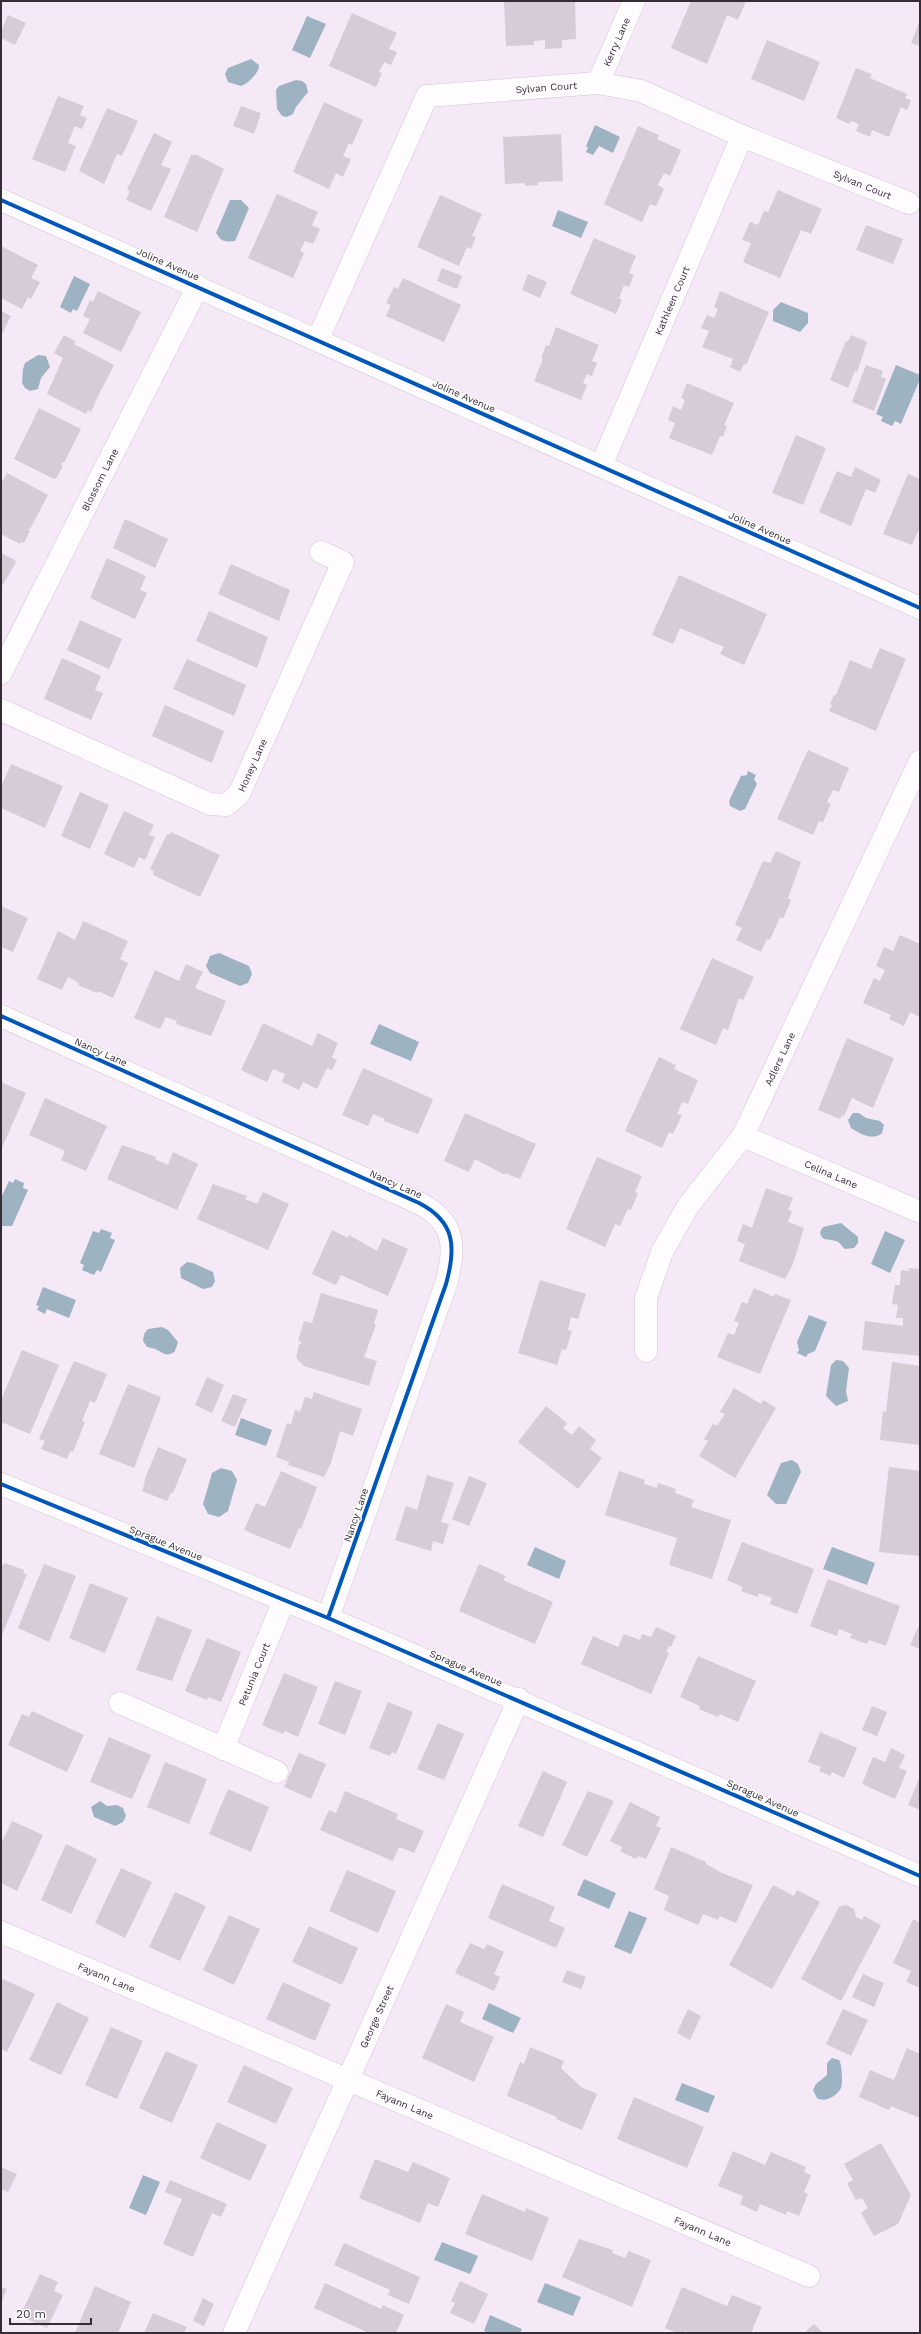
<svg xmlns="http://www.w3.org/2000/svg" width="921" height="2334" font-family="'Work Sans',sans-serif">
  <style>
    .water { fill: #9eb3c2 }
    .building { fill: #d6cbd7 }
    .lines { fill: none; stroke-linecap: round; stroke-linejoin: round }
    .minor-casing { stroke: #d1c7d3; stroke-width: 23 }
    .minor { stroke: #fefcfe; stroke-width: 22 }
    .cycleway-casing { stroke: #fff; stroke-width: 6 }
    .cycleway { stroke: #0057b8; stroke-width: 4 }
    .labels { text-anchor: middle; dominant-baseline: central; stroke-width: 3; stroke-linejoin: round; paint-order: stroke }
    .street-label { font-size: 10px; fill: #352c36; stroke: #fff }
  </style>
  <rect width="100%" height="100%" fill="#f5e8f7"/>
  <!-- water -->
  <path class="water" d="M307,16L326,24L310,58L292,50Z
    M251,59L259,65C260,72 248,84 241,86L228,82L225,74L228,68Z
    M296,80L302,81L306,84L308,92L296,107L293,114L287,117L282,116L277,109L276,90L279,86Z
    M595,125L620,137L613,153L599,146L593,155L586,152L588,148L586,146Z
    M230,200H241L249,208L235,241C224,242 222,242 216,233Z
    M558,210L588,222L581,238L552,226Z
    M74,276L90,284L77,311L73,309L71,313L60,307Z
    M781,302L808,313V323L800,332L773,321V310Z
    M38,355L46,356L50,367L41,378L38,389L30,391L25,388L22,383L23,369L25,363Z
    M896,365L920,375V379L901,424L895,421L892,426L881,421L883,417L876,414Z
    M748,771L756,775L754,779L757,784L745,809L740,811L730,806L729,801L741,776L747,775Z
    M219,953L249,966L252,974L248,983L240,986L210,973L206,966L210,956Z
    M379,1024L419,1042L411,1061L370,1044Z
    M853,1113H859L866,1118L880,1121L884,1125L882,1133C873,1141 860,1134 851,1128L848,1120Z
    M15,1179L24,1183L23,1188L28,1190L12,1226H1V1198L9,1181L13,1183Z
    M841,1223L858,1237V1243L854,1248L845,1249C842,1247 841,1244 838,1242C830,1238 822,1243 820,1232L823,1227Z
    M101,1229L112,1233L110,1238L115,1240L101,1272L97,1270L94,1275L82,1270L84,1265L80,1263L93,1231L99,1233Z
    M885,1231L905,1240L890,1273L871,1264Z
    M187,1262L193,1263L213,1272L215,1281L212,1287L203,1289L181,1278L180,1268Z
    M43,1287L76,1300L69,1318L47,1309L45,1314L37,1310L39,1306L36,1305Z
    M809,1315L827,1322L815,1351L808,1354L806,1357L797,1353L799,1350L797,1342Z
    M162,1327L168,1330L178,1342L175,1351C167,1358 164,1353 157,1350C154,1348 150,1348 147,1347L143,1341L144,1334L148,1329Z
    M836,1360L843,1361L849,1368L846,1391L848,1401L836,1406L826,1396L831,1365Z
    M241,1418L272,1430L266,1446L235,1435Z
    M792,1460L798,1464L801,1472L786,1504H776L767,1495L781,1463Z
    M221,1468L232,1471L237,1480L228,1511L219,1517L208,1514L203,1504L212,1473Z
    M535,1547L566,1561L559,1579L527,1565Z
    M832,1547L875,1563L867,1585L823,1569Z
    M100,1801L107,1806L117,1805L123,1808L126,1816L123,1822L115,1826L94,1817L91,1807Z
    M584,1879L616,1893L609,1909L577,1895Z
    M629,1911L647,1918L631,1954L614,1947Z
    M489,2003L521,2018L513,2033L482,2019Z
    M832,2058L839,2060C842,2063 843,2085 841,2088C837,2096 825,2103 817,2098L813,2090L816,2084L827,2075V2063Z
    M682,2083L715,2096L708,2113L675,2100Z
    M143,2175L160,2182L146,2215L129,2208Z
    M442,2242L478,2256L470,2274L434,2260Z
    M545,2283L581,2297L573,2316L537,2302Z
    M490,2315L522,2329L520,2333H489L484,2331Z"/>
  <!-- building -->
  <path class="building" d="M504,1H575L576,39L562,40V48L545,49V40L534,41V45L506,46Z
    M691,1H746L738,20L727,15L707,64L671,48Z
    M352,13L397,33L389,49L397,52L391,65L384,62L379,72L382,73L376,87L329,66Z
    M8,15L26,23L15,45L1,38V31Z
    M920,20V46L911,43Z
    M767,40L820,62L804,101L751,79Z
    M856,68L872,74L870,78L907,94L905,98L911,100L907,110L901,107L889,137L872,130L870,137L856,131L859,124L851,121L849,124L836,118Z
    M58,96L84,106L80,115L87,118L82,129L75,126L68,143L76,146L65,172L32,159Z
    M324,102L363,120L352,145L349,143L343,156L351,159L343,177L336,173L329,189L293,172Z
    M241,106L261,113L254,134L233,126Z
    M107,108L138,121L122,156L117,154L104,184L79,171Z
    M638,126L659,135L657,139L681,150L670,176L664,173L658,185L664,189L656,206L650,204L642,222L604,204Z
    M154,133L172,142L161,165L171,169L151,211L126,200L130,191L127,190Z
    M561,134L563,181L538,182V185L525,186V183L505,184L503,137Z
    M191,155H197L224,169L197,232L164,217Z
    M778,190L822,209L811,234L801,230L780,278L743,262L751,243L742,240L750,222L758,225L764,211L768,212Z
    M277,194L318,212L312,225L320,229L313,244L305,241L300,251L304,253L293,278L248,258Z
    M440,195L482,214L472,236L476,237L471,249L467,247L459,266L417,247Z
    M866,225L903,239L893,264L856,250Z
    M594,238L636,256L629,273L634,275L629,287L624,285L619,298L622,300L616,314L570,294Z
    M1,246L38,265L31,278L40,282L31,299L28,297L22,309L1,298Z
    M442,268L462,276L457,289L437,281Z
    M528,274L547,282L540,298L522,290Z
    M403,278L461,305L444,342L386,316L391,305L386,303L394,287L398,289Z
    M98,291L141,312L121,352L83,333L90,319L83,316L90,300L93,302Z
    M720,291L769,312L746,365L744,364L740,372L730,367L733,359L702,347L709,331L701,328L707,315L714,318L718,309L714,307Z
    M1,311L11,316L1,336Z
    M556,327L599,345L592,361L597,363L592,376L587,374L583,383L587,385L581,400L534,381L543,359L541,358L546,345L549,346Z
    M64,335L75,341L74,344L114,365L96,400L94,399L96,401L91,412L88,410L86,414L47,394L63,358L54,353Z
    M851,335L867,342L857,372L855,371L848,388L830,380L846,341L848,342Z
    M866,365L883,371L881,377L886,379L874,411L852,402Z
    M687,383L734,403L724,425L727,426L723,437L720,436L712,455L669,438L675,423L668,420L673,406L681,410L685,400L681,398Z
    M39,408L81,429L64,463L62,462L61,465L63,466L57,477L54,479L14,459Z
    M796,435L826,448L803,505L772,493Z
    M855,467L881,480L875,493L866,489L851,526L819,512L837,471L851,477Z
    M7,473L48,495L30,529H27L30,531L24,543L21,542L20,544L1,534V484Z
    M908,474L920,479V527L912,545L883,534Z
    M125,519L168,539L155,568L113,548Z
    M1,553L15,560L16,562L1,588Z
    M107,558L146,576L140,590L147,593L135,619L90,598Z
    M231,564L290,590L279,621L218,594Z
    M679,575L767,614L744,665L720,654L724,647L680,628L673,644L652,635Z
    M209,611L268,637L257,668L196,641Z
    M80,620L122,639L109,669L67,650Z
    M880,648L906,659L876,731L829,711L832,705L830,704L834,695H836L850,660L871,669Z
    M62,658L101,676L95,690L103,693L91,720L44,699Z
    M187,659L246,685L234,716L173,689Z
    M165,705L224,731L212,763L152,736Z
    M808,750L849,768L839,792L833,790L827,802L831,804L823,822L819,821L813,835L777,819Z
    M11,764L63,786L45,828L1,808V787Z
    M80,792L109,805L90,849L61,836Z
    M124,811L154,825L149,835L155,837L145,860L139,857L134,868L104,854Z
    M171,832L220,855L200,897L153,875L154,871L150,869L167,834L169,835Z
    M776,851L801,862L788,898L791,900L783,919L780,917L770,940L767,939L761,952L736,940L742,928L735,925L763,861L770,863Z
    M1,906L28,918L13,952L1,947Z
    M83,921L128,941L120,959L128,963L113,998L98,991L97,993L78,985L79,983L68,977L62,990L37,979L58,931L75,940Z
    M900,935L920,944V1017L910,1012L904,1026L889,1019L891,1015L863,1003L874,978L880,981L885,970L876,966L884,947L893,951Z
    M712,958L754,977L743,1000L739,998L728,1030L723,1028L716,1045L680,1029Z
    M186,964L203,972L195,988L226,1001L211,1036L176,1024L177,1021L166,1017L160,1029L134,1018L155,970L179,981Z
    M263,1023L312,1046L318,1033L338,1043L332,1057L337,1060L332,1070L327,1068L317,1089L303,1082L299,1090L282,1082L285,1074L273,1069L267,1082L241,1070Z
    M847,1038L894,1058L873,1108L852,1098L844,1116L842,1115L840,1119L818,1110Z
    M659,1057L676,1065L674,1069L698,1080L688,1104L682,1102L677,1114L682,1115L673,1134L669,1132L662,1148L625,1131Z
    M363,1068L433,1099L418,1134L384,1121L385,1119L373,1114L368,1126L342,1115Z
    M1,1082L26,1093L1,1150Z
    M45,1098L107,1126L86,1171L61,1160L65,1151L29,1135Z
    M465,1113L536,1144L520,1179L505,1173V1175L475,1159L469,1172L444,1161Z
    M122,1145L156,1157L155,1159L168,1165L173,1152L198,1164L177,1210L107,1179Z
    M597,1157L642,1176L635,1192L638,1193L631,1210L628,1209L620,1226L615,1224L605,1247L566,1229Z
    M213,1184L247,1196L245,1199L257,1204L263,1192L289,1204L268,1250L197,1219Z
    M766,1188L793,1198L788,1210L792,1211L788,1222L804,1228L793,1264L785,1279L739,1261L745,1244L737,1241L743,1224L752,1228Z
    M332,1230L348,1238L349,1235L377,1251L383,1238L408,1249L388,1296L341,1275L336,1285L312,1274Z
    M909,1268L920,1269V1356L862,1350L865,1321L903,1326V1318H896L898,1305L892,1304L895,1285H900L901,1270L909,1271Z
    M540,1280L586,1294L578,1319L571,1317L568,1330L572,1331L566,1350L562,1349L557,1365L518,1353Z
    M754,1288L774,1297L775,1294L791,1300L760,1374L717,1357L728,1333L734,1335L739,1323L734,1321L742,1302L747,1304Z
    M321,1293L378,1310L374,1324L376,1325L364,1357L377,1361L369,1386L304,1366L296,1358L299,1345L302,1342L298,1341L304,1321L312,1323Z
    M22,1350L59,1365L30,1434L1,1422V1400Z
    M74,1361L107,1374L95,1403L90,1401L82,1421L85,1422L73,1452L70,1451L67,1459L41,1449L45,1441L39,1439Z
    M892,1362L920,1366V1445L880,1440L883,1411L886,1412Z
    M207,1377L224,1385L212,1413L195,1405Z
    M128,1384L161,1397L134,1468L99,1454Z
    M734,1388L761,1404L763,1400L776,1408L735,1478L699,1456L708,1441L704,1439L713,1424L717,1426L725,1414L720,1412Z
    M314,1392L362,1409L353,1436L340,1431L331,1463L324,1477L288,1465L289,1462L276,1457L287,1423L291,1424L295,1410L300,1412L305,1397L312,1399Z
    M233,1394L247,1399L235,1427L221,1421Z
    M546,1406L567,1423L563,1428L572,1435L579,1426L596,1440L590,1449L602,1458L578,1489L518,1442Z
    M158,1447L187,1459L173,1493H171L167,1501L142,1491L145,1482L144,1481Z
    M889,1467L920,1471V1556L879,1552Z
    M281,1471L317,1487L301,1529L299,1528L290,1549L244,1530L256,1503L265,1507Z
    M619,1471L645,1480L644,1484L657,1488L658,1483L676,1489L675,1493L694,1500L691,1507L731,1520L712,1579L669,1565L677,1538L605,1515Z
    M427,1475L454,1483L441,1522L449,1524L443,1544L433,1541L431,1551L395,1540L406,1506L417,1510Z
    M469,1476L487,1483L469,1526L452,1519Z
    M742,1542L814,1569L797,1614L770,1604L772,1598L759,1593L758,1597L741,1591L743,1587L727,1580Z
    M5,1563L24,1570L23,1573L27,1574L2,1635L1,1564L4,1565Z
    M44,1564L76,1576L49,1642L18,1628Z
    M479,1564L506,1576L503,1580L553,1602L535,1644L459,1611Z
    M828,1579L900,1606L886,1646L869,1640L867,1644L850,1638L852,1634L839,1629L837,1636L810,1626Z
    M90,1583L128,1598L105,1653L69,1638Z
    M157,1616L192,1630L172,1681L136,1670Z
    M920,1623V1649L910,1645Z
    M656,1627L676,1636L671,1647L669,1646L666,1652L669,1653L651,1694L581,1664L593,1636L618,1647L624,1634L640,1640L642,1634L651,1637Z
    M207,1638L241,1652L221,1702L208,1697L207,1700L185,1691Z
    M698,1656L756,1681L738,1722L720,1714L718,1717L699,1709L700,1706L680,1697Z
    M284,1673L318,1687L298,1737L285,1731L283,1734L262,1725Z
    M335,1681L362,1691L345,1735L318,1724Z
    M388,1702L413,1712L396,1754L392,1752L390,1756L369,1748Z
    M872,1706L887,1712L877,1736L862,1730Z
    M32,1711L84,1735L67,1772L8,1745L22,1714L29,1717Z
    M438,1723L464,1734L444,1780L417,1769Z
    M820,1732L857,1748L844,1778L832,1772L830,1776L819,1771L821,1767L808,1762Z
    M109,1737L151,1755L132,1799L90,1782Z
    M891,1748L905,1755L899,1768L907,1771L895,1799L862,1784L873,1757L885,1762Z
    M299,1753L326,1764L311,1799L284,1787Z
    M165,1762L207,1779L189,1824L147,1807Z
    M543,1771L567,1782L543,1837L518,1826Z
    M920,1777V1810L908,1805Z
    M228,1789L269,1807L251,1852L209,1834Z
    M345,1791L398,1814L396,1819L424,1831L414,1853L399,1847L393,1861L320,1830L329,1810L336,1813Z
    M588,1791L614,1801L587,1857L562,1845Z
    M630,1802L660,1817L656,1826L661,1828L646,1859L638,1856L636,1859L620,1851L622,1847L610,1841Z
    M12,1821L43,1835L17,1891L1,1883V1844Z
    M66,1844L97,1859L71,1914L41,1900Z
    M671,1847L706,1862V1864L722,1873L753,1885L736,1923L720,1916L718,1920L703,1914L698,1925L664,1910L669,1896L654,1889Z
    M121,1868L152,1882L125,1938L95,1923Z
    M347,1870L396,1891L378,1933L329,1911Z
    M502,1884L555,1907L549,1921L565,1928L556,1948L488,1918Z
    M773,1885L794,1896L797,1890L820,1902L772,1989L729,1965Z
    M175,1892L206,1906L180,1961L149,1947Z
    M846,1905L854,1909L856,1917L862,1920L864,1916L881,1925L841,2001L801,1979L839,1907Z
    M229,1915L260,1929L234,1985L203,1970Z
    M913,1919L920,1923V1988L906,1982L911,1971L893,1963Z
    M309,1926L358,1948L342,1985L292,1962Z
    M470,1943L484,1949L487,1944L504,1952L494,1974L500,1977L494,1991L455,1973Z
    M567,1970L586,1977L581,1989L562,1982Z
    M863,1974L884,1983L874,2007L852,1997Z
    M3,1979L35,1994L7,2052L1,2049V1982Z
    M283,1982L331,2004L315,2041L266,2019Z
    M57,2002L89,2018L61,2075L29,2060Z
    M446,2004L464,2012L460,2022L494,2037L474,2082L422,2058Z
    M688,2009L701,2016L690,2040L677,2033Z
    M843,2009L868,2020L851,2056L826,2044Z
    M111,2027L143,2041L117,2099L85,2085Z
    M530,2047L564,2061L561,2068L581,2087L597,2094L582,2130L556,2119L557,2117L507,2096L520,2062L524,2064Z
    M907,2048L920,2054V2118L891,2106L889,2110L859,2097L870,2070L894,2080Z
    M166,2051L198,2065L172,2123L139,2108Z
    M244,2065L293,2088L276,2124L227,2102Z
    M634,2097L704,2127L687,2168L617,2139Z
    M217,2122L267,2145L250,2181L200,2158Z
    M881,2143L911,2195L898,2224L874,2236L861,2213L868,2208L862,2198L856,2200L847,2183L853,2180L844,2164Z
    M733,2151L765,2165L771,2152L806,2167L804,2172L811,2175L804,2192L808,2194L799,2216L787,2211L786,2215L760,2204L757,2212L740,2204L743,2196L718,2186Z
    M375,2159L408,2172L413,2162L450,2178L438,2207L428,2203L420,2223L359,2198Z
    M1,2167L17,2174L8,2192L1,2189Z
    M170,2180L227,2204L221,2217L212,2213L193,2257L163,2244L182,2199L165,2192Z
    M482,2194L525,2212L526,2208L549,2218L532,2261L465,2234Z
    M579,2239L613,2250L612,2253L625,2258L629,2251L651,2260L632,2307L562,2277Z
    M344,2243L420,2277L409,2304L388,2295L390,2290L334,2265Z
    M40,2274L58,2282L54,2291L63,2295L47,2328L20,2316Z
    M460,2281L488,2294L474,2324L450,2313L455,2303L451,2301Z
    M325,2283L381,2309L383,2305L404,2315L396,2333H369L314,2308Z
    M95,2286L131,2302L118,2333H75Z
    M1,2287L7,2289L1,2303Z
    M682,2287L727,2306L732,2295L762,2307L751,2333H690L685,2331L684,2333H677L665,2328Z
    M203,2298L214,2304L204,2326L193,2321Z
    M153,2313L187,2327L184,2333H144Z
    M814,2324L823,2333H804Z"/>
  <g class="lines">
    <defs>
      <g id="minor">
        <path id="s1" d="M598,83L634,1"/>
        <path d="M1,200L920,608"/>
        <path id="s2" d="M318,339L427,96L598,83L641,91L742,136L909,203"/>
        <path id="s3" d="M601,466L742,136"/>
        <path id="s4" d="M1,673L198,286"/>
        <path id="s5" d="M1,710L210,804L226,805L239,794L343,562L321,552"/>
        <path d="M1,1016L419,1203C456,1222 456,1248 446,1284L328,1618"/>
        <path id="s6" d="M743,1136L920,1212"/>
        <path id="s7" d="M646,1351V1298L662,1252L688,1206L743,1136L920,761"/>
        <path d="M1,1484L328,1618L920,1876"/>
        <path d="M120,1703L277,1772"/>
        <path id="s8" d="M223,1749L284,1600"/>
        <path id="s9" d="M1,1932L809,2276"/>
        <path id="s10" d="M234,2333L519,1699"/>
      </g>
    </defs>
    <!-- minor casing -->
    <use href="#minor" class="minor-casing"/>
    <!-- minor -->
    <use href="#minor" class="minor"/>
    <defs>
      <path id="cycleway" d="M1,200L920,608
        M1,1016L419,1203C456,1222 456,1248 446,1284L328,1618
        M1,1484L328,1618L920,1876"/>
    </defs>
    <!-- cycleway casing -->
    <use href="#cycleway" class="cycleway-casing"/>
    <!-- cycleway -->
    <use href="#cycleway" class="cycleway"/>
  </g>
  <g class="labels">
    <!-- street labels -->
    <g class="street-label">
      <text stroke="none"><textPath href="#s1" startOffset="45">Kerry Lane</textPath></text>
      <text stroke="none"><textPath href="#s2" startOffset="386">Sylvan Court</textPath></text>
      <text stroke="none"><textPath href="#s2" startOffset="722">Sylvan Court</textPath></text>
      <text transform="translate(168 264) rotate(24)">Joline Avenue</text>
      <text stroke="none"><textPath href="#s3" startOffset="180">Kathleen Court</textPath></text>
      <text transform="translate(464 396) rotate(24)">Joline Avenue</text>
      <text stroke="none"><textPath href="#s4" startOffset="217">Blossom Lane</textPath></text>
      <text transform="translate(760 528) rotate(24)">Joline Avenue</text>
      <text stroke="none"><textPath href="#s5" startOffset="294">Honey Lane</textPath></text>
      <text transform="translate(101 1052) rotate(24)">Nancy Lane</text>
      <text stroke="none"><textPath href="#s7" startOffset="329">Adlers Lane</textPath></text>
      <text stroke="none"><textPath href="#s6" startOffset="96">Celina Lane</textPath></text>
      <text transform="translate(396 1184) rotate(24)">Nancy Lane</text>
      <text transform="translate(356 1515) rotate(-71)">Nancy Lane</text>
      <text transform="translate(166 1543) rotate(22)">Sprague Avenue</text>
      <text transform="translate(466 1668) rotate(23)">Sprague Avenue</text>
      <text stroke="none"><textPath href="#s8" startOffset="81">Petunia Court</textPath></text>
      <text transform="translate(763 1798) rotate(24)">Sprague Avenue</text>
      <text stroke="none"><textPath href="#s9" startOffset="115">Fayann Lane</textPath></text>
      <text stroke="none"><textPath href="#s10" startOffset="347">George Street</textPath></text>
      <text stroke="none"><textPath href="#s9" startOffset="439">Fayann Lane</textPath></text>
      <text stroke="none"><textPath href="#s9" startOffset="763">Fayann Lane</textPath></text>
    </g>
  </g>
  <!-- border -->
  <rect width="921" height="2334" fill="none" stroke="#352c36" stroke-width="4"/>
  <!-- scale -->
  <path d="M10 2318v6h81v-6" fill="none" stroke="#352c36" stroke-width="2"/>
  <text x="16" y="2318" font-size="12" fill="#352c36" stroke="#ffffff" stroke-width="3" paint-order="stroke">20 m</text>
</svg>
